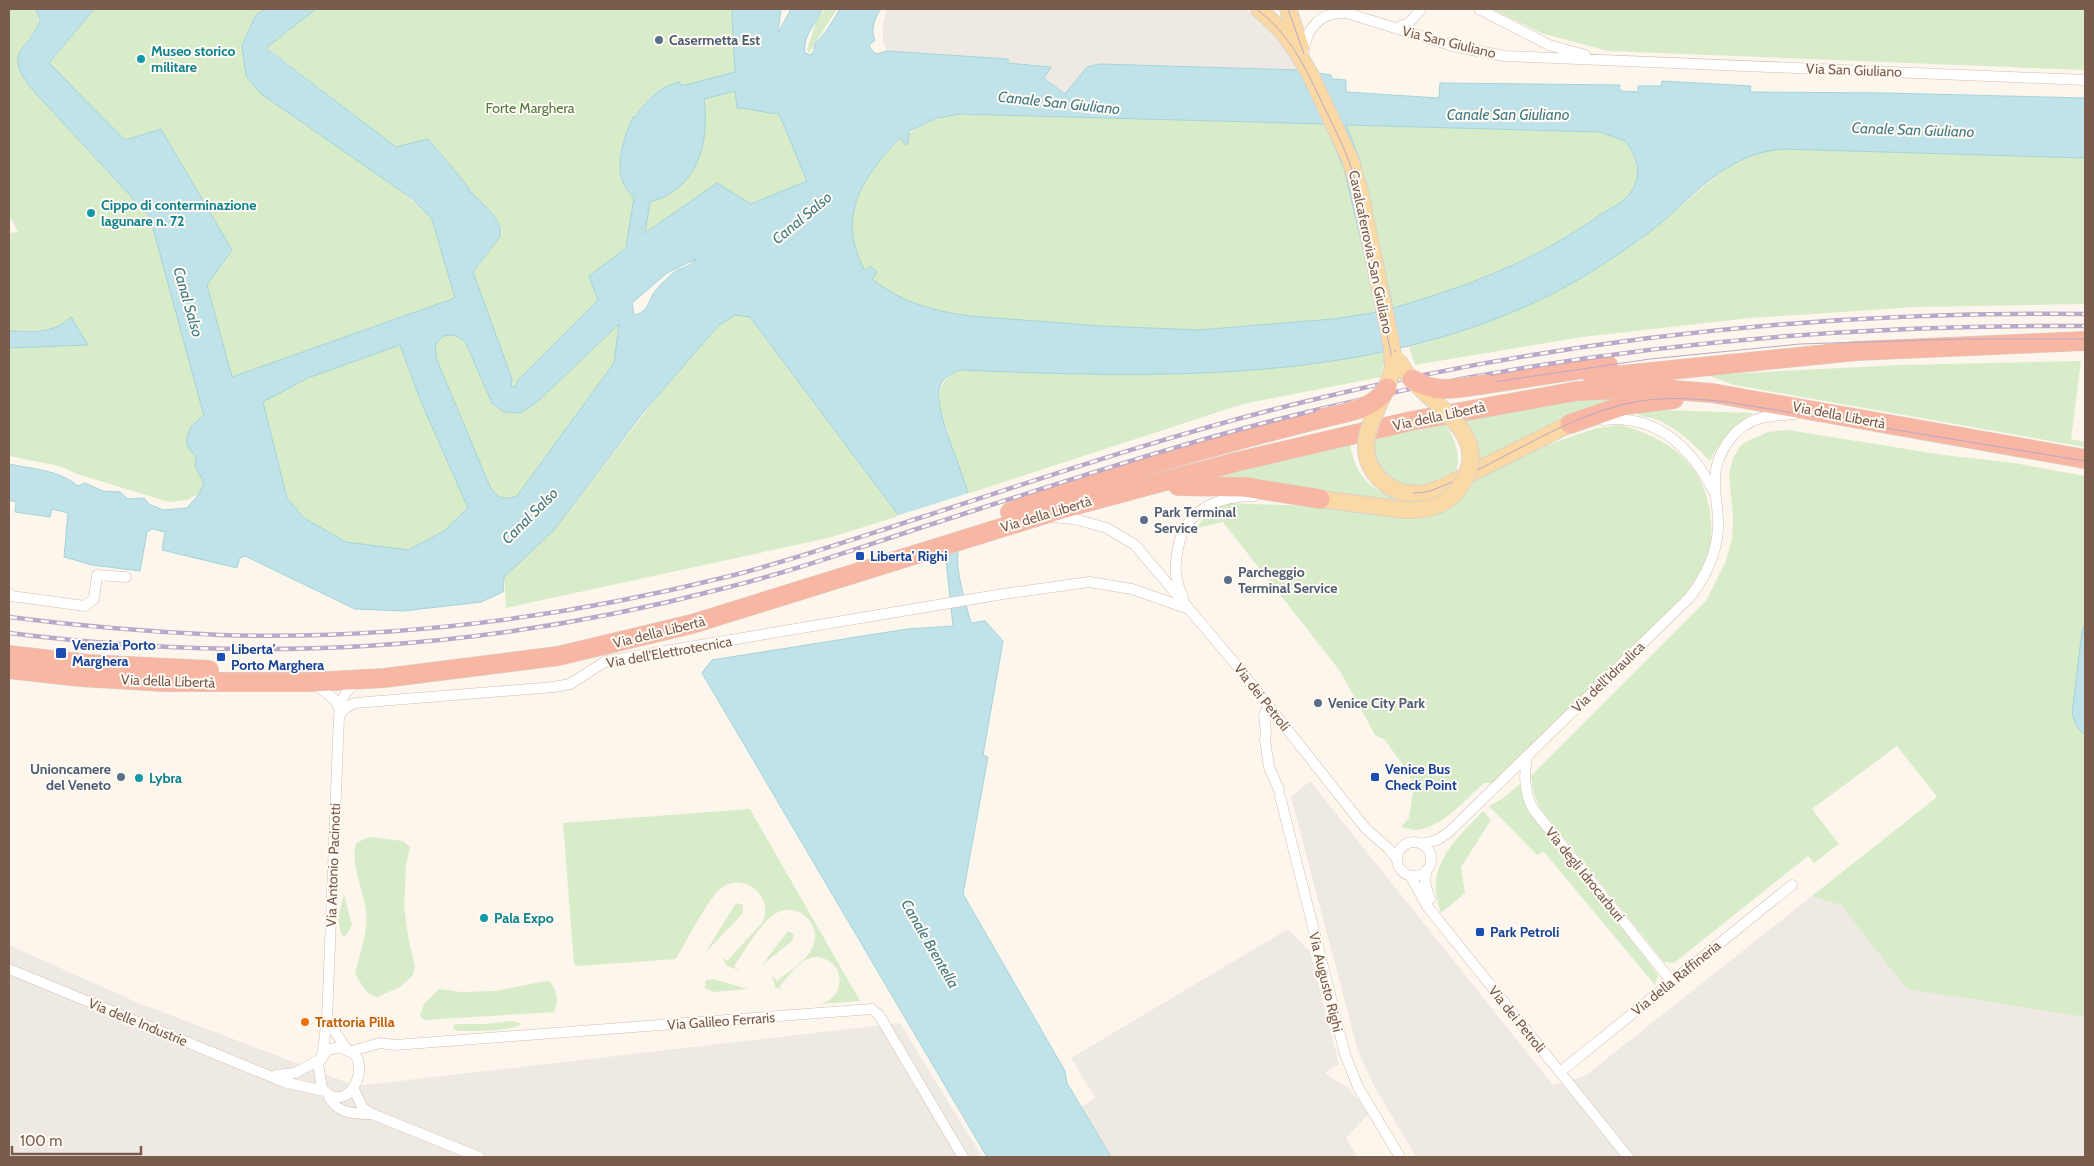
<svg xmlns="http://www.w3.org/2000/svg" width="2094" height="1166" font-family="Cabin,sans-serif">
  <style>
    .industrial { fill: #efe9e4 }
    .green { fill: #d8ecc9 }
    .water { fill: #bfe3e8; stroke: #a5d3da; fill-rule: evenodd }
    .pier { fill: #fdf6ec }
    .lines { fill: none; stroke-linecap: round; stroke-linejoin: round }
    .street-casing { stroke: #d1beb0; stroke-width: 11 }
    .primary-casing { stroke: #dad1cd; stroke-width: 18 }
    .highway-casing { stroke: #dad1cd; stroke-width: 20 }
    .street { stroke: #fff; stroke-width: 10 }
    .primary { stroke: #fbd9a5; stroke-width: 16 }
    .highway { stroke: #f7b7a3; stroke-width: 19 }
    .tram { stroke: #b9a8c9; stroke-width: 1 }
    .rail-casing { stroke: #b9a8c9; stroke-width: 4.5 }
    .rail { stroke: #fffaf3; stroke-width: 2.5; stroke-dasharray: 8; stroke-linecap: butt }
    .primary-bridge-casing { stroke: #dad1cd; stroke-width: 18; stroke-linecap: butt }
    .highway-bridge-casing { stroke: #dad1cd; stroke-width: 20; stroke-linecap: butt }
    .primary-bridge { stroke: #fbd9a5; stroke-width: 16 }
    .highway-bridge { stroke: #f7b7a3; stroke-width: 19 }
    .service-dot { fill: #5c6f8a; stroke: #fffaf3; stroke-width: 2 }
    .culture-dot { fill: #0f9aa8; stroke: #fffaf3; stroke-width: 2 }
    .transit-dot { fill: #1a4fb4; stroke: #fffaf3; stroke-width: 2 }
    .food-dot { fill: #e8710a; stroke: #fffaf3; stroke-width: 2 }
    .labels { text-anchor: middle; dominant-baseline: central; stroke-width: 4; stroke-linejoin: round; paint-order: stroke }
    .service-label { font-size: 14px; font-weight: bold; fill: #4e5e75; stroke: #fffaf3; text-anchor: start }
    .street-label { font-size: 14px; fill: #7a5c4d; stroke: #fffaf3 }
    .culture-label { font-size: 14px; font-weight: bold; fill: #0d838f; stroke: #fffaf3; text-anchor: start }
    .park-label { font-size: 14px; fill: #537a41; stroke: #fffaf3 }
    .transit-label { font-size: 14px; font-weight: bold; fill: #164399; stroke: #fffaf3; text-anchor: start }
    .food-label { font-size: 14px; font-weight: bold; fill: #c56008; stroke: #fffaf3; text-anchor: start }
    .water-label { font-size: 15px; font-style: italic; fill: #437c86; stroke: #fffaf3 }
  </style>
  <rect width="100%" height="100%" fill="#fdf6ec"/>
  <!-- industrial -->
  <path class="industrial" d="M887,9H1246L1286,48L1297,70L1100,64L1087,67L1065,94L1044,77L1050,67L1042,65L1008,63V59L887,51L883,43V25Z
    M1310,781L1553,1085L1585,1076L1812,896L1841,904L1908,989L2085,1017V1157H1416L1373,1084L1358,1051L1291,797Z
    M1288,929L1310,952L1339,1064L1325,1073L1348,1088L1358,1099L1368,1115L1346,1138L1357,1157H1111L1081,1107L1095,1098L1071,1058Z
    M9,945L136,1002L356,1086L900,1023L982,1157H9Z"/>
  <!-- green -->
  <path class="green" d="M9,9H36C49,35 7,43 22,75L150,217L204,416L201,417L191,451L196,457L195,466L204,483L199,494L186,500L169,502L77,474L59,466L9,456V348L88,345L62,326L49,330L9,331V233L18,232L9,215Z
    M94,9H265L256,16L242,45L432,219L455,298L232,377L207,285L232,250L161,130L125,140L49,63Z
    M316,9H733L732,14L735,72C721,77 701,84 686,85C677,86 669,85 660,90C629,109 603,169 634,197L626,248L589,276L598,300L518,380L515,387L511,386L473,272L502,233L500,225L471,192H469L470,189L463,181L459,180L460,178L428,139L396,147L266,47Z
    M825,9H837L809,53L807,49L817,19Z
    M1492,9H2085V70L1608,51L1541,33Z
    M735,90L737,108C751,108 763,113 779,114L807,181L751,205L645,234L650,202C663,198 669,192 678,183C703,159 708,132 704,99Z
    M960,114L1325,124L1344,169L1378,312L1333,319L1199,330L1101,326L970,316C935,311 890,304 866,273C819,212 894,118 960,114Z
    M1346,125L1600,132L1625,141C1637,156 1642,171 1633,189C1627,201 1611,208 1600,215C1535,261 1469,286 1393,308Z
    M1787,149L2085,158V304L1916,307L1750,318L1582,337L1415,365L1409,347L1432,341L1673,213L1732,163L1747,155L1766,150Z
    M735,315L750,317L899,516L828,538L506,608L504,577L554,530L659,394L718,326Z
    M619,323L614,363L517,496C505,500 499,499 491,489L437,360L435,345L443,336L454,335L465,341L492,403H536Z
    M400,345L422,404L468,508L444,531L408,550L346,542L304,518L287,498L263,402L308,378Z
    M1386,352L1381,377L1243,404L967,494L940,407C938,388 942,378 960,370L1113,374Z
    M2081,361L2071,439L2085,442V447L1734,385L1707,375L1900,365Z
    M1647,394L1474,466L1473,445L1464,419L1554,402Z
    M1631,409L1754,413C1732,426 1721,439 1710,461C1695,446 1680,430 1660,421C1650,416 1638,418 1631,409Z
    M1445,424C1462,449 1468,482 1429,487C1419,488 1407,486 1397,485C1383,471 1366,460 1375,439Z
    M1621,425C1667,438 1703,462 1710,512C1711,523 1713,539 1709,550C1704,566 1695,580 1686,594L1492,783H1484C1466,799 1442,828 1416,830C1411,830 1406,828 1401,827L1409,818L1413,791L1410,775L1385,740L1375,735L1340,671L1223,522L1197,528L1206,514L1227,503L1337,507L1407,516L1471,480L1522,454L1596,428Z
    M1788,430L1944,455L2014,463L2085,476V624L2082,733L2085,735V1017L1907,989L1841,905L1812,896L1937,797L1897,746L1812,809L1839,844L1814,863L1808,856L1674,963L1664,962L1539,807L1533,791L1531,776L1706,601L1726,561L1732,539L1733,516L1729,474L1733,458L1741,445L1750,440L1768,432Z
    M1350,443C1355,481 1380,500 1417,500L1411,507L1212,477Z
    M1521,783L1523,799L1658,975L1655,985L1544,852L1537,855L1489,806L1502,799Z
    M750,809L860,1001L820,1004C838,1000 845,981 835,966C810,943 795,969 779,987L785,991L775,987L772,975L777,981C789,971 807,961 813,946C823,924 796,900 775,914C760,923 745,951 734,966L739,970L727,966L722,957L727,961L762,923C776,896 742,869 719,890C707,901 686,942 676,959L579,966L574,964L563,823Z
    M1483,811L1491,820L1461,867L1465,893L1441,913C1423,868 1454,841 1483,811Z
    M369,837L403,841L410,847L406,866L404,906L408,936L415,967L413,975L400,987L377,997L369,994L364,988L355,974C360,953 368,933 366,912C364,890 350,864 356,843Z
    M344,894L352,925L345,937L341,934L338,919Z
    M736,903L743,905V913L705,953Z
    M788,931L794,934L792,941L762,965Z
    M714,979L717,980L748,989L713,992L705,988L706,980Z
    M546,981L550,982C557,990 559,1003 554,1012L424,1020L420,1016L424,1004L439,989L461,992L495,991Z
    M513,1021L521,1024C511,1032 471,1031 457,1031L453,1028L454,1025L458,1024H486Z"/>
  <!-- water -->
  <path class="water" d="M36,9H94L49,63L125,140L161,129L232,250L207,285L232,377L455,298L432,219L411,198L260,93L246,76L242,45L256,15L265,9H316L266,48L396,147L428,139L461,178L460,180H463L470,190L469,192H471C481,203 507,223 499,238L473,272L512,379L511,386L515,387L518,380L598,300L589,276L626,248L634,197C610,179 622,141 633,117H635C646,100 662,85 680,82V85H686L735,72L732,14L733,9H781L778,33L791,9H822C817,23 802,36 805,53L811,55L814,50L815,44L827,30L840,9H881C875,17 870,30 875,40L869,45L873,52L877,54L887,51L1008,59V63L1051,67L1044,78L1065,94L1087,67L1100,64L1300,70L1331,75L1332,79L1346,80V92L1439,98L1440,83L1620,85V91L1638,92V86H1661L1662,81L1751,86L1750,92L1888,93L2085,98V158L1783,149C1723,154 1695,197 1651,231C1618,255 1583,279 1546,297C1366,385 1156,378 960,370C953,373 943,377 940,386C931,414 974,486 972,520C972,531 961,541 958,552C955,569 966,605 971,623L985,621L1003,641L983,755L988,757L963,894L1065,1071L1067,1083L1111,1157H987L702,673L712,660L907,629L953,626L945,550L899,516L750,317L735,315L718,326L641,415L554,530L504,577L503,592L481,602L403,611L355,609L245,556L240,558L237,568L162,550L165,532L152,529L147,532L140,571L92,565L64,557L68,513L52,509L50,517L15,512L16,502L9,500V464C33,469 59,470 78,486L85,483L103,491L120,492L128,499L144,498L149,504L163,510L187,508L199,494L204,483L195,466L196,457C194,453 190,451 188,447C183,435 194,421 204,416L150,217L30,87C2,49 29,52 40,20ZM735,91L737,108C751,108 763,113 779,114L807,181L751,204L717,183L645,233L650,202C698,189 710,143 704,99ZM960,114L1325,124L1344,169L1378,312L1333,319L1199,330L1101,326L970,316C933,311 901,302 872,279L877,272L870,266L865,271C837,218 859,182 897,141L901,138L904,144H908L909,131L937,118ZM1346,125L1600,132L1625,141C1637,156 1642,171 1633,189C1627,201 1611,208 1600,215C1535,261 1469,286 1393,308L1359,158ZM696,259C689,268 681,267 673,273C667,278 661,284 656,290C648,299 650,312 634,315L632,303L667,273ZM619,324L614,363L517,496C505,500 499,499 491,489L437,360L435,345L443,336L454,335L465,341L492,403L504,412L520,413L536,403ZM400,345L422,404L468,508L444,531L408,550L346,542L304,518L287,498L263,402L308,378Z
    M71,317L88,345L9,348V331C32,331 53,335 71,317Z
    M2085,624V735L2077,727L2072,714L2082,631Z"/>
  <!-- pier -->
  <path class="pier" d="M969,493L975,521L962,549L944,556L943,552L910,535L896,516Z"/>
  <g class="lines">
    <defs>
      <path id="street" d="M1334,9L1456,47L1505,56L2085,80
        M1479,9L1549,45L1585,55
        M1396,28L1409,23L1421,9
        M1304,50C1306,29 1321,12 1343,13
        M1603,420C1656,414 1690,446 1713,490
        M1051,517L1074,519L1107,528L1135,545L1238,667L1366,829L1388,848L1397,859
        M9,593L11,596L85,606L94,599L97,575L126,577
        M1183,598C1181,592 1178,586 1177,579C1174,569 1176,558 1178,548C1185,510 1218,496 1254,496
        M315,684L335,700L339,709
        M1269,707L1264,715L1266,732L1265,740L1269,767L1279,790
        M339,716L345,708L355,703L554,687L570,684L606,661L1003,594L1089,582L1132,589L1189,609
        M1527,756C1524,775 1524,792 1533,809L1672,982
        M1280,796L1345,1054L1358,1087L1400,1157
        M1397 859a17 17 0 1 1 34 0a17 17 0 1 1-34 0Z
        M1422,844L1437,840L1448,833L1690,597C1706,576 1717,554 1718,527C1719,511 1714,494 1715,478C1716,452 1735,425 1761,418C1772,415 1784,415 1795,414
        M1426,872L1425,883L1430,899
        M1411,877L1427,906L1628,1157
        M9,969L284,1082L324,1091
        M327,1020L346,1048
        M341,1047L356,1055C368,1080 342,1114 322,1088L318,1064L327,1050Z
        M352,1051L380,1043L395,1045L872,1009L879,1015L963,1157
        M322,1055L327,1020L339,716C341,700 343,692 357,683
        M1560,1072L1792,885
        M276,1075L295,1073L319,1060
        M354,1089L362,1107L372,1114L479,1157
        M327,1093C335,1113 351,1114 371,1114"/>
      <path id="primary" d="M1259,9L1282,31L1298,53L1311,76L1350,159L1360,192L1392,347L1393,367
        M1288,9L1301,48
        M1405,493L1423,494L1441,488L1570,424
        M1320,499L1405,510"/>
      <path id="highway" d="M1593,378L1856,351L2085,341
        M1486,384L1608,365
        M1570,424L1625,405L1674,399
        M1178,486L1245,487L1320,499
        M1010,512C1112,473 1217,445 1323,418
        M9,655L88,664L209,670
        M9,669L80,677L165,682H312L384,678L558,656L692,624L1065,508L1236,462L1411,421L1577,391L1647,388L1712,393L2085,459"/>
    </defs>
    <!-- street casing -->
    <use href="#street" class="street-casing"/>
    <!-- primary casing -->
    <use href="#primary" class="primary-casing"/>
    <!-- highway casing -->
    <use href="#highway" class="highway-casing"/>
    <!-- street -->
    <use href="#street" class="street"/>
    <!-- primary -->
    <use href="#primary" class="primary"/>
    <!-- highway -->
    <use href="#highway" class="highway"/>
    <!-- tram -->
    <path class="tram" d="M1256,9C1291,34 1307,71 1325,109C1336,131 1347,153 1354,176L1393,363C1393,404 1342,443 1383,481C1396,493 1414,495 1430,491C1497,466 1555,421 1625,404C1659,396 1693,398 1727,402L2085,461
      M1288,9L1304,54
      M1395,350C1401,372 1416,385 1439,390L1650,359L1800,344L1963,339H2085"/>
    <defs>
      <path id="rail" d="M9,617C79,626 150,632 221,635C390,640 562,618 726,577C795,560 862,536 929,515C1057,473 1185,430 1316,399C1567,338 1827,311 2085,314
        M9,633C256,664 484,651 725,588C794,571 861,547 929,525C1057,484 1185,441 1316,410C1567,349 1827,324 2085,326"/>
    </defs>
    <!-- rail casing -->
    <use href="#rail" class="rail-casing"/>
    <!-- rail -->
    <use href="#rail" class="rail"/>
    <defs>
      <path id="primary-bridge" d="M1398,360C1418,402 1501,430 1459,488C1446,506 1426,511 1405,510
        M1393,367C1387,401 1350,438 1374,472C1382,483 1392,490 1405,493"/>
      <path id="highway-bridge" d="M1412,379C1436,395 1459,388 1486,384
        M1323,418C1347,412 1373,410 1387,388"/>
    </defs>
    <!-- primary-bridge casing -->
    <use href="#primary-bridge" class="primary-bridge-casing"/>
    <!-- highway-bridge casing -->
    <use href="#highway-bridge" class="highway-bridge-casing"/>
    <!-- primary-bridge -->
    <use href="#primary-bridge" class="primary-bridge"/>
    <!-- highway-bridge -->
    <use href="#highway-bridge" class="highway-bridge"/>
  </g>
  <!-- markers -->
  <g class="service-dot">
    <circle cx="659" cy="40" r="5"/>
    <circle cx="1144" cy="520" r="5"/>
    <circle cx="1228" cy="580" r="5"/>
    <circle cx="1318" cy="703" r="5"/>
    <circle cx="121" cy="777" r="5"/>
  </g>
  <g class="culture-dot">
    <circle cx="141" cy="59" r="5"/>
    <circle cx="91" cy="213" r="5"/>
    <circle cx="139" cy="778" r="5"/>
    <circle cx="484" cy="918" r="5"/>
  </g>
  <g class="transit-dot">
    <rect x="855" y="551" width="10" height="10" rx="2.5"/>
    <rect x="55" y="647" width="12" height="12" rx="2.5"/>
    <rect x="216" y="652" width="10" height="10" rx="2.5"/>
    <rect x="1370" y="772" width="10" height="10" rx="2.5"/>
    <rect x="1475" y="927" width="10" height="10" rx="2.5"/>
  </g>
  <circle class="food-dot" cx="305" cy="1022" r="5"/>
  <g class="labels">
    <!-- service labels -->
    <g class="service-label">
      <text x="669" y="40">Casermetta Est</text>
      <text x="1154" y="512">Park Terminal<tspan x="1154" dy="16">Service</tspan></text>
      <text x="1238" y="572">Parcheggio<tspan x="1238" dy="16">Terminal Service</tspan></text>
      <text x="1328" y="703">Venice City Park</text>
      <text x="111" y="769" text-anchor="end">Unioncamere<tspan x="111" dy="16">del Veneto</tspan></text>
    </g>
    <!-- street labels -->
    <g class="street-label">
      <text transform="translate(1449 42) rotate(14)">Via San Giuliano</text>
      <text transform="translate(1854 70) rotate(2)">Via San Giuliano</text>
      <text transform="translate(1371 252) rotate(78)">Cavalcaferrovia San Giuliano</text>
      <text transform="translate(1839 415) rotate(11)">Via della Libertà</text>
      <text transform="translate(1439 416) rotate(-12)">Via della Libertà</text>
      <text transform="translate(1046 514) rotate(-17)">Via della Libertà</text>
      <text transform="translate(659 632) rotate(-14)">Via della Libertà</text>
      <text transform="translate(669 652) rotate(-10)">Via dell'Elettrotecnica</text>
      <text transform="translate(1608 677) rotate(-44)">Via dell'Idraulica</text>
      <text transform="translate(168 681) rotate(2)">Via della Libertà</text>
      <text transform="translate(1262 697) rotate(52)">Via dei Petroli</text>
      <text transform="translate(333 865) rotate(-88)">Via Antonio Pacinotti</text>
      <text transform="translate(1585 874) rotate(51)">Via degli Idrocarburi</text>
      <text transform="translate(1676 978) rotate(-39)">Via della Raffineria</text>
      <text transform="translate(1326 982) rotate(76)">Via Augusto Righi</text>
      <text transform="translate(1517 1019) rotate(51)">Via dei Petroli</text>
      <text transform="translate(721 1021) rotate(-4)">Via Galileo Ferraris</text>
      <text transform="translate(138 1022) rotate(22)">Via delle Industrie</text>
    </g>
    <!-- culture labels -->
    <g class="culture-label">
      <text x="151" y="51">Museo storico<tspan x="151" dy="16">militare</tspan></text>
      <text x="101" y="205">Cippo di conterminazione<tspan x="101" dy="16">lagunare n. 72</tspan></text>
      <text x="149" y="778">Lybra</text>
      <text x="494" y="918">Pala Expo</text>
    </g>
    <!-- park labels -->
    <g class="park-label">
      <text x="530" y="108">Forte Marghera</text>
    </g>
    <!-- transit labels -->
    <g class="transit-label">
      <text x="870" y="556">Liberta' Righi</text>
      <text x="72" y="645">Venezia Porto<tspan x="72" dy="16">Marghera</tspan></text>
      <text x="231" y="649">Liberta'<tspan x="231" dy="16">Porto Marghera</tspan></text>
      <text x="1385" y="769">Venice Bus<tspan x="1385" dy="16">Check Point</tspan></text>
      <text x="1490" y="932">Park Petroli</text>
    </g>
    <!-- food labels -->
    <g class="food-label">
      <text x="315" y="1022">Trattoria Pilla</text>
    </g>
    <!-- water labels -->
    <g class="water-label">
      <text transform="translate(1059 103) rotate(6)">Canale San Giuliano</text>
      <text x="1508" y="115">Canale San Giuliano</text>
      <text transform="translate(1913 130) rotate(2)">Canale San Giuliano</text>
      <text transform="translate(802 218) rotate(-40)">Canal Salso</text>
      <text transform="translate(188 302) rotate(74)">Canal Salso</text>
      <text transform="translate(530 516) rotate(-45)">Canal Salso</text>
      <text transform="translate(930 944) rotate(60)">Canale Brentella</text>
    </g>
  </g>
  <!-- border -->
  <rect width="2094" height="1166" fill="none" stroke="#7a5c4d" stroke-width="20"/>
  <!-- scale -->
  <path d="M12 1146v8h129v-8" fill="none" stroke="#7a5c4d" stroke-width="2.5"/>
  <text x="20" y="1146" font-size="15" fill="#7a5c4d" stroke="#fffaf3" stroke-width="4" paint-order="stroke">100 m</text>
</svg>
